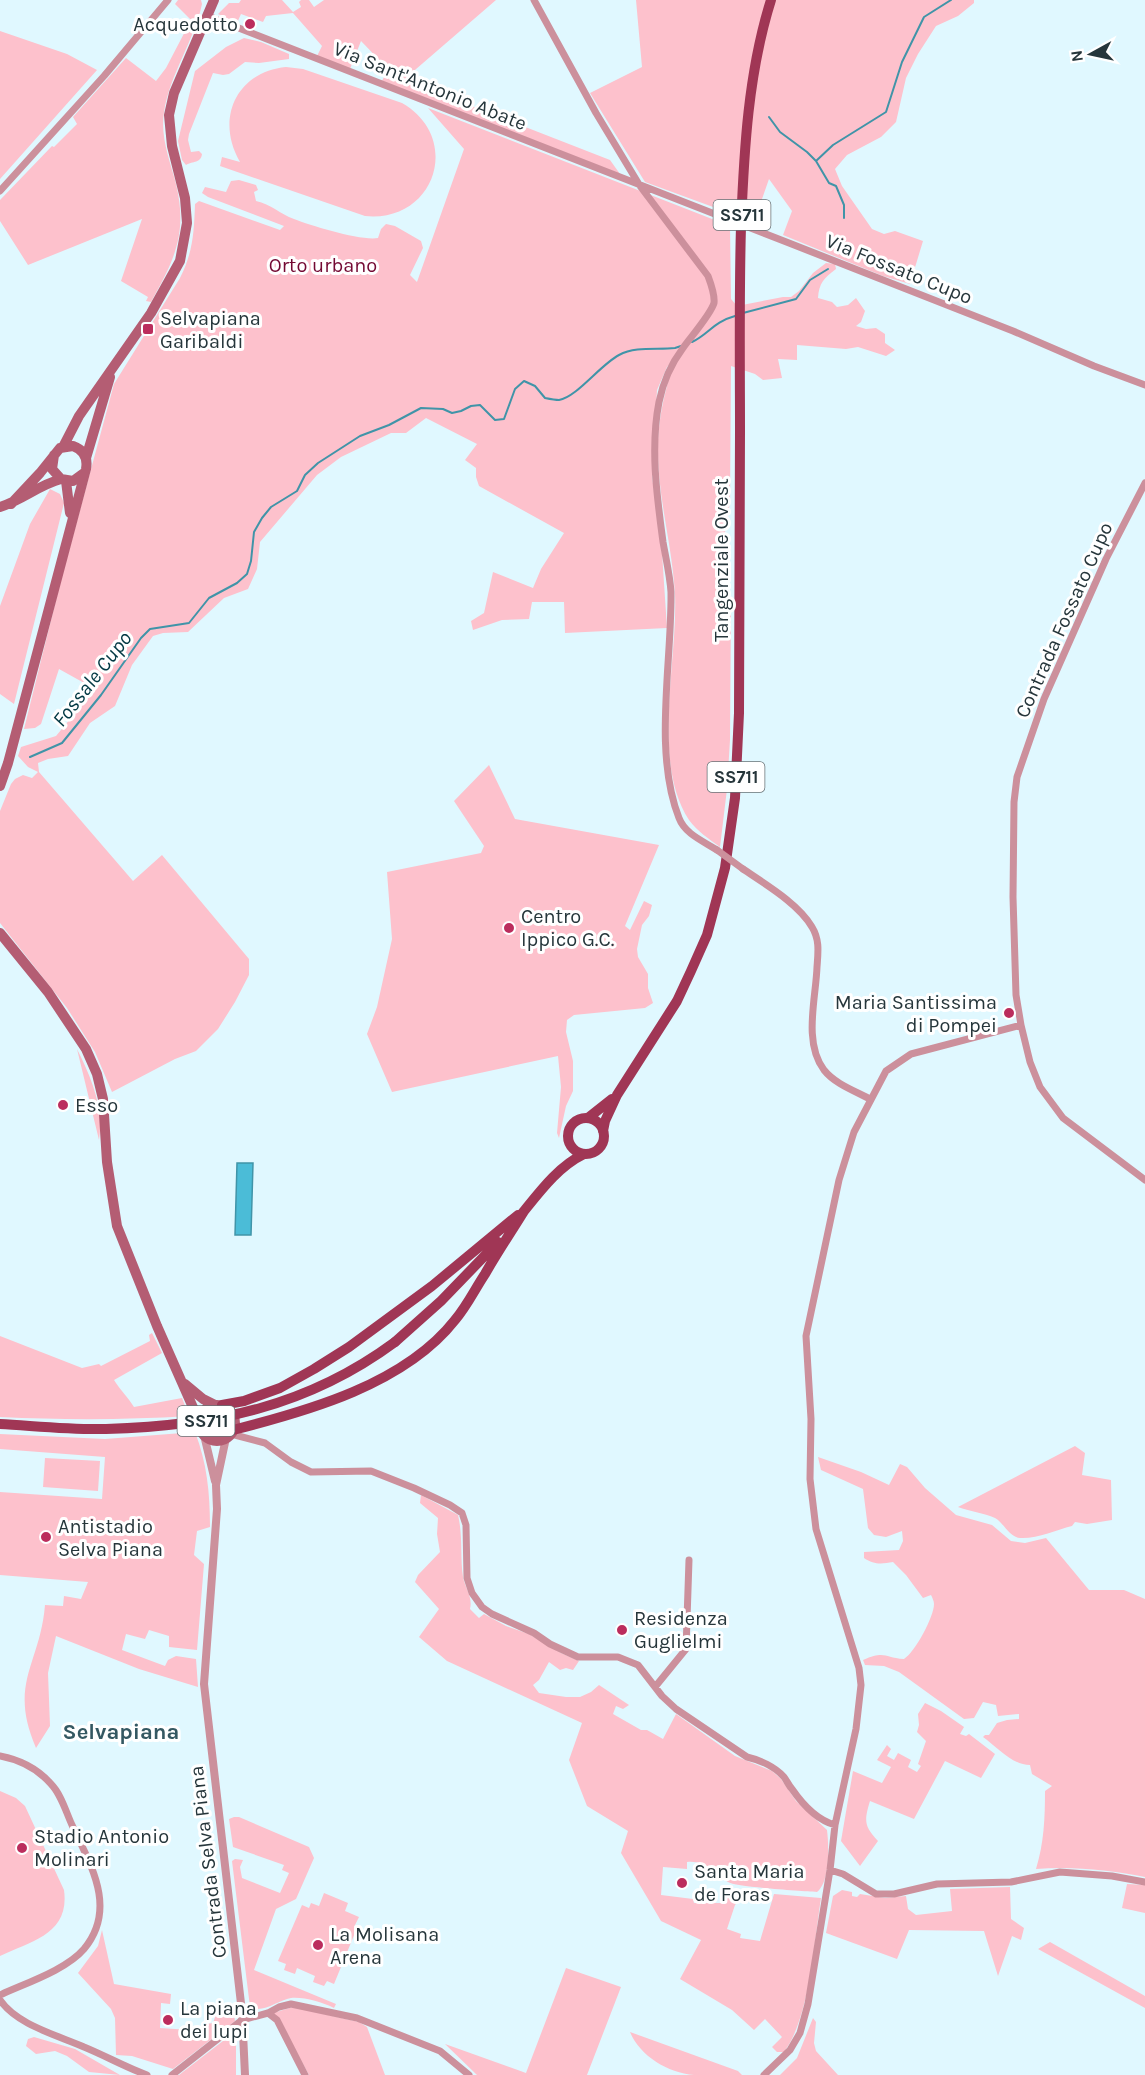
<svg xmlns="http://www.w3.org/2000/svg" width="1145" height="2075" font-family="Karla,sans-serif">
  <style>
    .green { fill: #fdc1cc }
    .water { fill: #4bbcd7; stroke: #4094a8; stroke-width: 1.5 }
    .lines { fill: none; stroke-linecap: round; stroke-linejoin: round }
    .stream { stroke: #4094a8; stroke-width: 2 }
    .minor { stroke: #cc909c; stroke-width: 7 }
    .tertiary { stroke: #cc909c; stroke-width: 8 }
    .secondary { stroke: #b45d73; stroke-width: 10 }
    .primary { stroke: #a03655; stroke-width: 10 }
    .minor-bridge { stroke: #cc909c; stroke-width: 7 }
    .primary-bridge { stroke: #a03655; stroke-width: 10 }
    .poi-dot { fill: #bb2d5d; stroke: #fff; stroke-width: 2 }
    .labels { text-anchor: middle; dominant-baseline: central; stroke-width: 6; stroke-linejoin: round; paint-order: stroke }
    .shield { fill: #fff; stroke: #677276; stroke-width: 1.5 }
    .shield-label { font-size: 18px; font-weight: bold; fill: #26363b }
    .poi-label { font-size: 20px; fill: #26363b; stroke: #fff; text-anchor: start }
    .street-label { font-size: 20px; fill: #26363b; stroke: #fff }
    .park-label { font-size: 20px; fill: #730933; stroke: #fff }
    .water-label { font-size: 21px; font-style: italic; fill: #033944; stroke: #fff }
    .quarter-label { font-size: 22px; font-weight: bold; fill: #345862; stroke: #fff }
  </style>
  <rect width="100%" height="100%" fill="#e0f8ff"/>
  <!-- green -->
  <path class="green" d="M178,0H201L202,4C194,41 170,74 164,112C160,137 170,161 176,184C188,234 174,260 151,302L146,301L148,297L121,281L142,219L28,265L0,221V200L52,146L54,147L77,124L73,117L126,58L156,81L166,68L191,20L175,4Z
    M241,0H282L293,12L301,7L299,2L301,0H309L314,7L324,0H496L408,76L410,82L610,160L620,174L382,81L388,69L361,41L350,69L317,56L322,46L293,13L266,16L263,22L241,14L237,23L218,14L229,3H239Z
    M636,0H974V3L958,16L936,26L918,54L906,78L896,122L881,137L847,155L835,169L842,186L872,229L884,234L895,231L923,241L910,284L883,276L783,235L792,211L769,179L754,222L645,182L590,93L642,67Z
    M0,31L67,54L97,70L0,179Z
    M244,38L261,42L289,54V59L259,63L245,62L229,74L223,75L213,73L189,134L188,140L191,152L199,151L202,154C201,163 193,161 186,165L182,160L178,141L195,71L226,47Z
    M286,67L303,69L402,103C463,138 435,223 365,216L220,166L222,157L240,162C215,119 236,72 286,67Z
    M428,108L730,226L731,299L737,306L783,297H791L799,291L813,273L826,263L835,264L836,269C824,278 819,283 818,298L832,302L837,307L848,305L856,298L865,311L861,322L856,326L866,329L876,328L885,334V343L895,350L886,356L858,347L846,349L797,345V360L778,359L782,378L763,380L755,374L731,366L730,502L725,532L724,567L731,603L730,740L727,789L720,847C709,839 697,831 689,820C651,762 678,661 675,594C672,542 656,492 658,440C659,423 662,405 666,390C668,379 672,370 674,359L667,367L657,390L652,476L662,553L667,628L565,633L564,602H532L529,619L502,620L473,630L471,621L484,613L493,572L533,588L541,569L564,533L479,486L476,477V468L465,460L477,444L426,418L406,433H391L341,457L317,475L260,542L257,569L248,589L224,598L188,632L163,633L153,636L132,665L115,706L90,723L68,756L48,759L38,763L39,772L133,881L162,855L249,959V975L235,1002L218,1029L196,1051L175,1059L112,1092L95,1052L67,1008L0,923V811L11,784L15,779L23,775L32,778L38,772L28,767L18,756L21,747L56,736L95,689L59,669L41,724L35,728L24,729L60,584L114,384L180,278C193,252 194,233 195,204L199,201L280,230L284,226L208,197L202,193L205,187L226,192L231,181L239,180L256,185L258,190L254,192L256,201C271,204 280,214 294,219C312,226 361,241 378,238L381,229L386,224L395,226L421,241L423,248L410,275L417,282L464,149Z
    M50,489L60,494L64,503L14,704L0,694V606L30,524Z
    M489,765L515,819L659,845L625,926L630,930L644,901L652,905L649,916L642,925L637,949L638,957L648,974V988L653,1003L645,1008L574,1015L567,1020L566,1032L573,1061V1091L566,1106L559,1138L557,1133L561,1087L558,1056L392,1092L367,1034L377,1007L392,939L387,872L481,853L484,846L454,801Z
    M77,1049C91,1077 104,1107 99,1140Z
    M152,1333L162,1353L114,1380C120,1390 128,1397 134,1407L182,1398L189,1416C126,1420 63,1420 0,1417V1336L82,1368L99,1364L101,1366L150,1341L149,1335Z
    M195,1432C207,1463 210,1493 210,1527L197,1531L194,1555L204,1564L197,1650L169,1647V1636L149,1630L145,1639L126,1634L122,1650L165,1666L168,1660L176,1656L196,1659L198,1687L139,1669L56,1636L48,1673L50,1726L36,1748C8,1683 40,1665 45,1605L63,1606L64,1596L81,1599L88,1582L0,1575V1492L102,1499L105,1457L0,1449V1434L105,1439Z
    M1075,1446L1085,1453L1082,1475L1111,1480L1112,1520L1087,1524L1075,1522L1072,1526C1056,1530 1037,1539 1020,1538C1009,1537 1004,1523 995,1518C984,1513 969,1511 958,1507Z
    M818,1457L861,1472L889,1485L900,1464L907,1467L925,1488L956,1515L992,1525L1011,1541L1025,1543L1046,1538L1089,1590H1124L1145,1599V1877C1109,1870 1073,1866 1036,1869C1044,1843 1045,1818 1045,1791L1052,1786L1032,1774L1030,1765C1012,1765 997,1747 983,1737L985,1735H989L997,1723L1007,1720L1019,1719V1714L998,1716L996,1705L983,1702L974,1718L964,1719L899,1672L884,1666L865,1665L863,1660C886,1650 884,1658 904,1659C915,1652 934,1617 934,1604C934,1601 932,1597 931,1595L923,1598L906,1575L893,1562C882,1564 874,1565 864,1558V1552L899,1550L903,1541L902,1531L886,1537L874,1535L868,1528L863,1489L821,1470Z
    M45,1458L100,1461L98,1491L43,1487Z
    M421,1495L458,1515C463,1536 460,1556 463,1577C465,1588 473,1597 470,1609L479,1618L484,1614L506,1626L529,1634L561,1653L579,1661L573,1670L566,1668L560,1670L549,1662L539,1680L533,1685L539,1693L566,1697H580L591,1692L599,1685L629,1705L623,1709L616,1706L613,1714L641,1730H647L663,1739L676,1714L735,1756L772,1771L781,1779L796,1801L827,1830C829,1846 830,1882 817,1892C803,1891 735,1887 728,1882C714,1873 705,1860 687,1862V1869L663,1867L661,1895L693,1899L694,1903H722V1890L746,1893L735,1905L727,1929L741,1934L740,1938L760,1941L774,1894L821,1898C814,1942 810,2017 784,2052H777L772,2047L782,2037L765,2019L754,2030L732,2010L680,1979L701,1940L661,1921L621,1853L628,1831L587,1806L569,1760L582,1723L447,1661L419,1637L439,1609L415,1582L418,1575L440,1552L437,1534L438,1518L420,1503Z
    M925,1703L941,1711L964,1727L960,1734L966,1736L969,1734L995,1754L981,1778L945,1761L914,1819L870,1801C864,1821 864,1826 878,1841L860,1866L841,1841L853,1771L882,1783L891,1767L877,1760L887,1745L891,1749L887,1756L894,1760L898,1753L911,1760L908,1767L917,1772L921,1766L918,1764L926,1741L917,1732L919,1725L918,1714Z
    M0,1791L16,1798L25,1806L64,1890C70,1934 32,1941 0,1956Z
    M234,1817H239L309,1847L314,1858L296,1899L276,1909L254,1970L336,2004L334,2008C321,2002 305,1997 291,1998C278,2000 263,2014 250,2007L232,1861L235,1859L243,1860L240,1867L242,1878L280,1893L289,1873L282,1870L284,1865L233,1847L229,1819Z
    M1127,1884L1145,1885V1913L1122,1908Z
    M1010,1887L1011,1919L1024,1928L1021,1940L1012,1936L998,1976L984,1931L909,1930L897,1959L826,1933L833,1896L842,1890L852,1892V1896L857,1897L860,1894L885,1898L906,1896L908,1909L916,1915L952,1911L950,1889Z
    M324,1893L348,1903L345,1911L359,1917L354,1927L357,1928L334,1984L327,1981L324,1986L313,1982L315,1976L297,1968L295,1974L284,1970L286,1964L278,1961L302,1905L309,1908L311,1903L319,1906Z
    M102,1930L114,1984L171,1994L170,2004L161,2003L160,2028L205,2031L206,2024L213,2023L216,2014H234L235,2021L173,2069L132,2056L116,2055L115,2018L111,2009L78,1973L98,1946Z
    M1050,1942L1145,1996V2008L1038,1949Z
    M566,1968L621,1987L587,2075H477L445,2044L526,2073Z
    M293,2007L359,2022L367,2027L385,2075H309L277,2017L273,2013Z
    M813,2018L816,2022L814,2043L816,2051L838,2075H780L797,2058Z
    M630,2032L738,2071L742,2075C726,2075 710,2075 694,2075C668,2073 640,2056 630,2032Z
    M232,2034H236V2075H179Z
    M34,2037L75,2049L120,2075L89,2072L67,2056L55,2051L36,2054L26,2046L28,2039Z"/>
  <!-- water -->
  <path class="water" d="M237,1163H253L251,1235H235Z"/>
  <g class="lines">
    <!-- stream -->
    <path class="stream" d="M769,117L780,132L807,152L816,161L829,183L836,186L844,205V218
      M816,161L833,145L886,112L902,62L924,17L951,0
      M743,313L796,299L810,280L828,269
      M692,342C709,334 713,322 735,316
      M30,757L62,743L101,695L141,638L150,629L189,623L209,598L237,583L247,574L251,561L254,532L262,518L271,507L297,491L305,475L318,463L360,436L389,425L421,408L443,409L452,413L461,411L471,406L480,405L495,420L504,419L515,389L524,381L535,386L545,398C550,399 555,400 559,400C577,397 600,365 619,355C636,346 657,350 675,348L681,346"/>
    <!-- minor -->
    <path class="minor" d="M534,0L596,113L640,186L708,276C711,284 715,295 714,303C711,314 690,338 683,348C671,364 663,382 659,402C650,448 657,497 663,542C666,559 670,576 671,592C672,663 653,752 679,818C685,834 703,841 717,850
      M208,16L789,243L1013,331L1094,366L1145,385
      M0,191L104,76L168,0
      M1145,483L1106,559L1044,699L1017,777L1014,802L1013,897L1016,995L1021,1025L1030,1062L1040,1087L1063,1118L1145,1180
      M743,869C765,884 799,904 812,927C820,940 818,953 817,967C816,998 803,1042 824,1070C835,1084 855,1091 870,1099
      M231,1434L265,1443L291,1462L311,1472L371,1471L414,1488L450,1505L462,1513L466,1525L467,1578L472,1593L482,1607L492,1614L534,1633L550,1644L578,1657H618L638,1665L662,1696L676,1709L747,1757C760,1760 775,1767 784,1777C787,1781 789,1786 792,1789C803,1805 817,1820 835,1825
      M655,1687L686,1649L689,1560
      M0,1756C21,1760 37,1768 51,1784C61,1794 66,1812 72,1825C90,1864 118,1908 84,1949C66,1970 26,1983 0,1995
      M830,1870L843,1874L876,1894H894L937,1884L1011,1882L1060,1872L1112,1876L1145,1882
      M0,2000C17,2025 57,2035 84,2047C106,2056 125,2067 147,2075
      M268,2013L277,2020L305,2075
      M172,2075L242,2020L268,2013L279,2007L291,2004L357,2018L440,2051L469,2075
      M764,2075L790,2050L800,2033L808,2004L830,1870L835,1825L856,1729L861,1685L859,1668L816,1529L810,1479L811,1419L806,1336L839,1180L854,1132L886,1071L911,1054L1021,1025"/>
    <!-- tertiary -->
    <path class="tertiary" d="M204,1435L215,1481
      M226,1438L216,1485L217,1509L204,1684L242,2012L245,2075"/>
    <!-- secondary -->
    <path class="secondary" d="M63,447L79,416L151,313L180,261L187,223L185,198L172,146L169,115L174,93L214,0
      M54,455L52,469L61,479L73,481L84,473
      M86,458L110,377
      M66,481L70,513
      M0,507C22,500 39,485 61,479
      M0,786L8,763L86,469C88,458 84,450 73,446L60,448L40,473L11,504
      M0,933L48,992L86,1049L97,1074L103,1099L107,1162L117,1226L157,1326L199,1421
      M185,1384L203,1399L215,1405
      M199 1423a18 18 0 1 1 36 0a18 18 0 1 1-36 0Z"/>
    <!-- primary -->
    <path class="primary" d="M588,1118L612,1099
      M568 1136a18 18 0 1 1 36 0a18 18 0 1 1-36 0Z
      M603,1131L605,1121L617,1095L677,1001L691,971L707,935L725,868L735,798L739,713L740,432
      M520,1216C538,1194 557,1167 584,1154
      M395,1342L441,1301L498,1242
      M222,1405L244,1401L280,1388L314,1369L349,1347L432,1286L518,1215
      M233,1430C308,1411 405,1384 455,1320C467,1306 475,1289 485,1274C497,1253 511,1232 524,1211"/>
    <!-- minor-bridge -->
    <path class="minor-bridge" d="M717,850L743,869"/>
    <!-- primary-bridge -->
    <path class="primary-bridge" d="M740,432C740,363 739,295 741,226C744,151 748,73 771,0
      M0,1424C35,1426 71,1430 106,1429C214,1426 307,1407 395,1342"/>
  </g>
  <!-- markers -->
  <g class="poi-dot">
    <circle cx="250" cy="24" r="6"/>
    <rect x="142" y="323" width="12" height="12" rx="3"/>
    <circle cx="509" cy="928" r="6"/>
    <circle cx="1009" cy="1013" r="6"/>
    <circle cx="63" cy="1105" r="6"/>
    <circle cx="46" cy="1537" r="6"/>
    <circle cx="622" cy="1630" r="6"/>
    <circle cx="22" cy="1848" r="6"/>
    <circle cx="682" cy="1883" r="6"/>
    <circle cx="318" cy="1945" r="6"/>
    <circle cx="168" cy="2020" r="6"/>
  </g>
  <g class="labels">
    <!-- shield labels -->
    <g class="shield">
      <rect x="713.5" y="200" width="57" height="30" rx="4.5"/>
      <rect x="707.5" y="762" width="57" height="30" rx="4.5"/>
      <rect x="177.5" y="1406" width="57" height="30" rx="4.5"/>
    </g>
    <g class="shield-label">
      <text x="742" y="215">SS711</text>
      <text x="736" y="777">SS711</text>
      <text x="206" y="1421">SS711</text>
    </g>
    <!-- poi labels -->
    <g class="poi-label">
      <text x="238" y="24" text-anchor="end">Acquedotto</text>
      <text x="160" y="318">Selvapiana<tspan x="160" dy="23">Garibaldi</tspan></text>
      <text x="521" y="916">Centro<tspan x="521" dy="23">Ippico G.C.</tspan></text>
      <text x="997" y="1002" text-anchor="end">Maria Santissima<tspan x="997" dy="23">di Pompei</tspan></text>
      <text x="75" y="1105">Esso</text>
      <text x="58" y="1526">Antistadio<tspan x="58" dy="23">Selva Piana</tspan></text>
      <text x="634" y="1618">Residenza<tspan x="634" dy="23">Guglielmi</tspan></text>
      <text x="34" y="1836">Stadio Antonio<tspan x="34" dy="23">Molinari</tspan></text>
      <text x="694" y="1871">Santa Maria<tspan x="694" dy="23">de Foras</tspan></text>
      <text x="330" y="1934">La Molisana<tspan x="330" dy="23">Arena</tspan></text>
      <text x="180" y="2008">La piana<tspan x="180" dy="23">dei lupi</tspan></text>
    </g>
    <!-- street labels -->
    <g class="street-label">
      <text transform="translate(430 86) rotate(22)">Via Sant'Antonio Abate</text>
      <text transform="translate(899 269) rotate(22)">Via Fossato Cupo</text>
      <text transform="translate(721 560) rotate(-90)">Tangenziale Ovest</text>
      <text transform="translate(1064 620) rotate(-66)">Contrada Fossato Cupo</text>
      <text transform="translate(208 1862) rotate(-97)">Contrada Selva Piana</text>
    </g>
    <!-- park labels -->
    <g class="park-label">
      <text x="323" y="265">Orto urbano</text>
    </g>
    <!-- water labels -->
    <g class="water-label">
      <text transform="translate(92 679) rotate(-52)">Fossale Cupo</text>
    </g>
    <!-- quarter labels -->
    <g class="quarter-label">
      <text x="121" y="1732">Selvapiana</text>
    </g>
  </g>
  <!-- north arrow -->
  <g transform="translate(1091 54) rotate(262)" stroke="#ffffff" stroke-width="4.5" paint-order="stroke">
  <path d="M0-4.5L10 22L0 15L-10 22Z" fill="#26363b"/>
  <text y="-9" font-size="16" font-weight="bold" text-anchor="middle" fill="#26363b">N</text>
  </g>
</svg>
